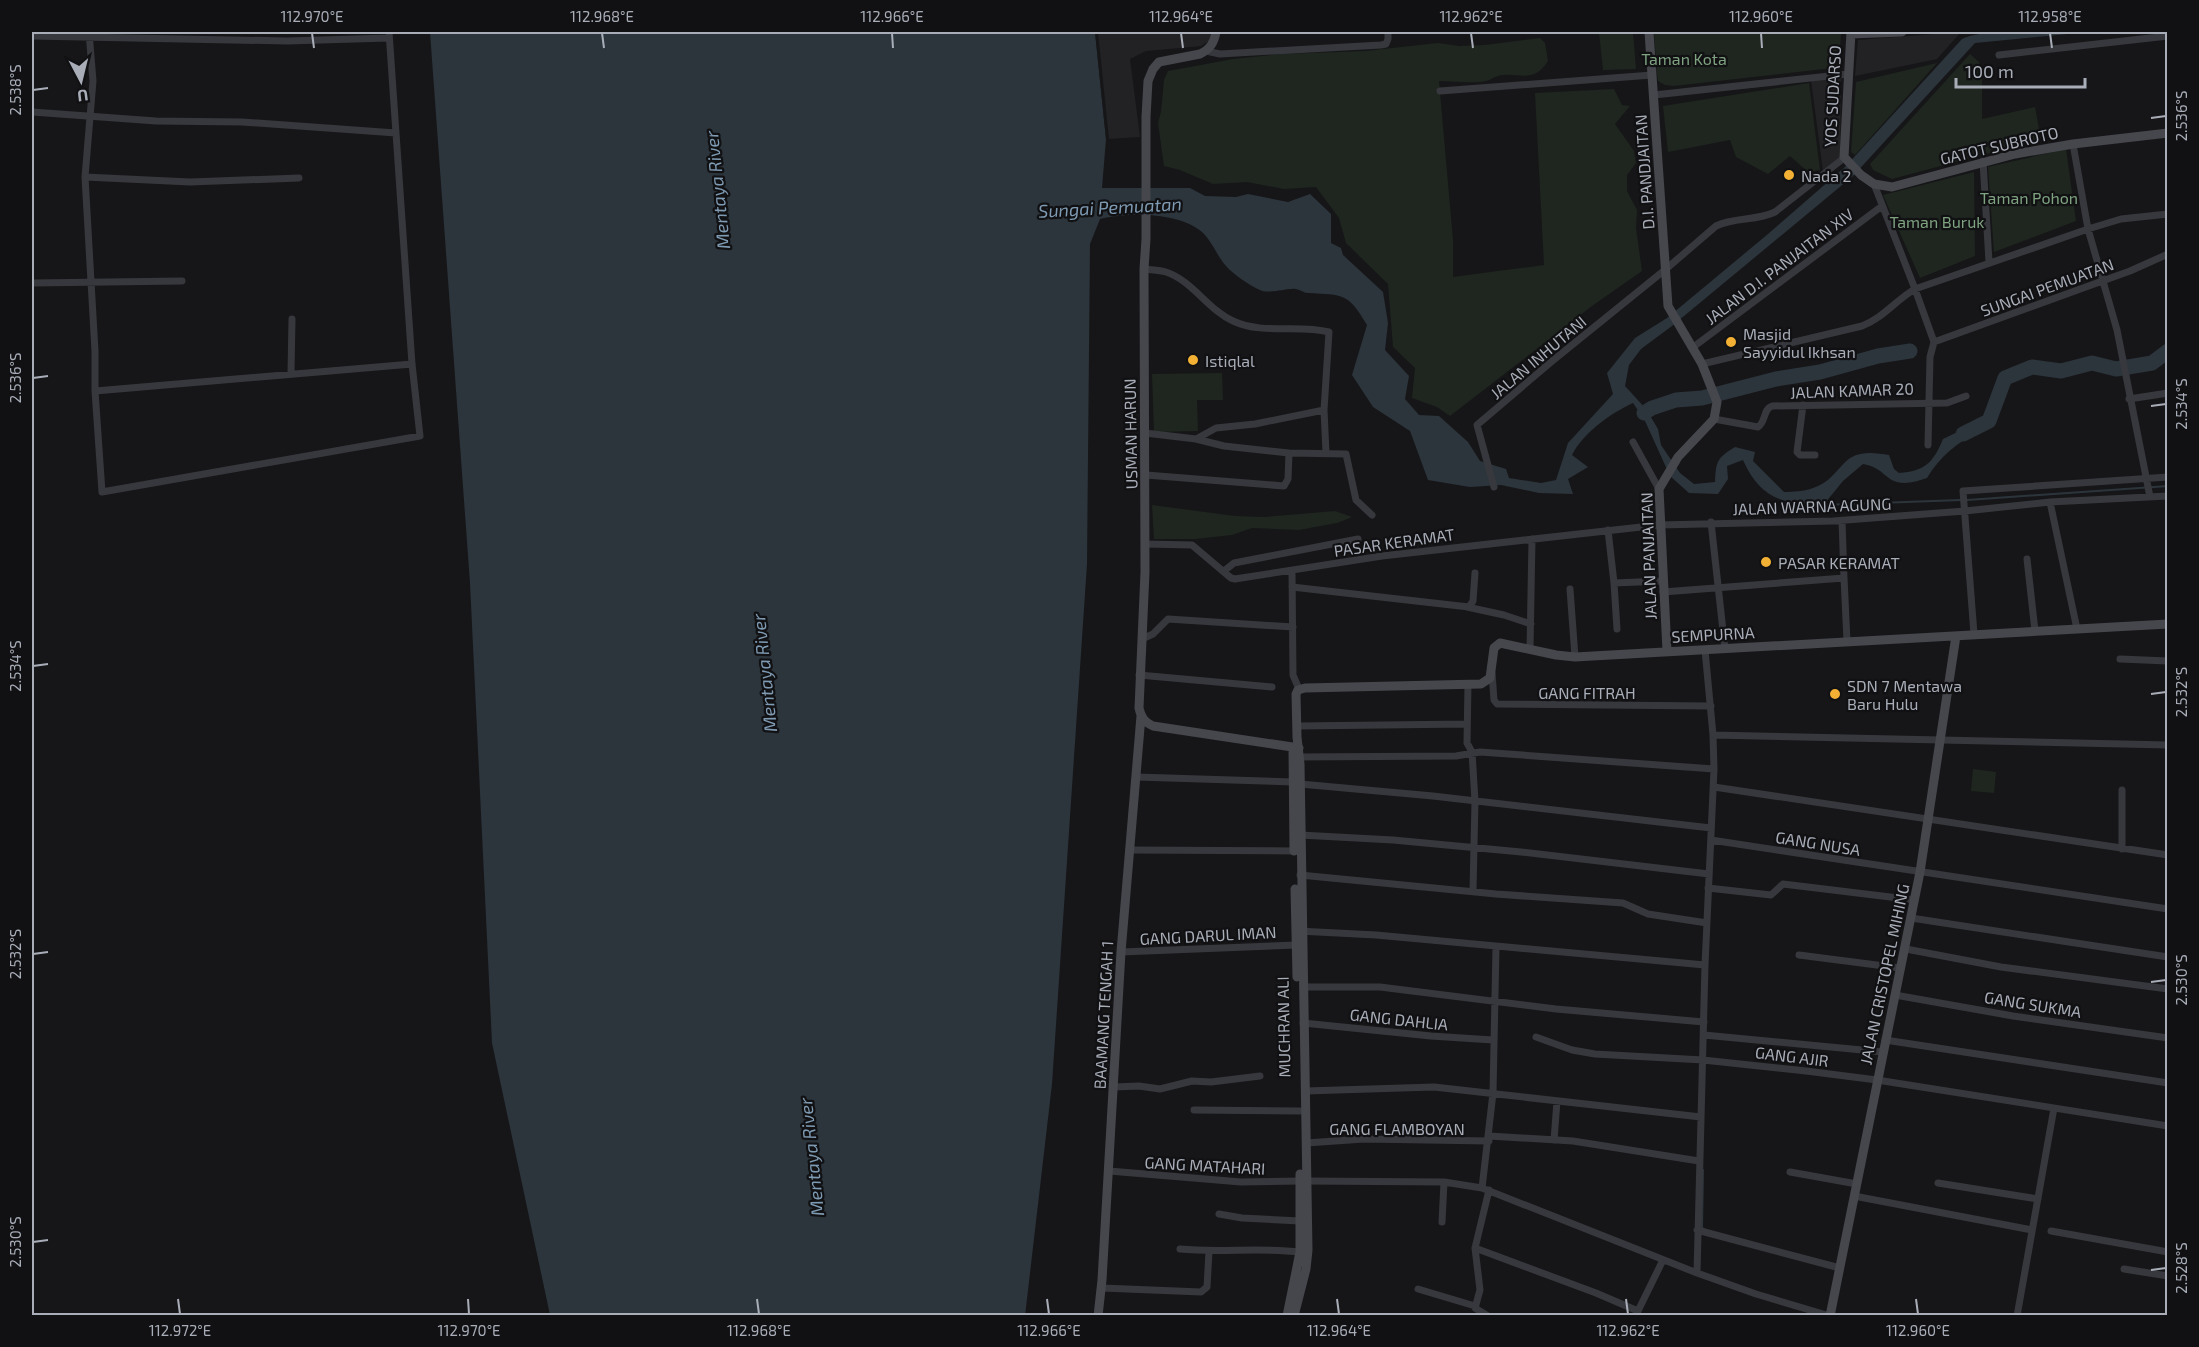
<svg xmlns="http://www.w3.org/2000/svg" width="2199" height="1347" font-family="'Exo 2',sans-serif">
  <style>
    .built { fill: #222225 }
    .green { fill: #1e261f }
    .water { fill: #2c353c }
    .pier { fill: #161618 }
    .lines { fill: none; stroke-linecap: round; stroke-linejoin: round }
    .stream { stroke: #2c353c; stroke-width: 2 }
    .river { stroke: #2c353c; stroke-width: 15 }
    .street { stroke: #37383d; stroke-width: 7 }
    .secondary { stroke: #45474d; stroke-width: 9 }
    .ticks { fill: none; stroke: #a8adb8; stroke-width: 2 }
    .poi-dot { fill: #f2b134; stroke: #111113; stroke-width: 2 }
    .labels { text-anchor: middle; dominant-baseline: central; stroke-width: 4.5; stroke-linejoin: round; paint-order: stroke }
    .park-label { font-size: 16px; fill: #7fa381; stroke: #111113 }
    .street-label { font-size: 16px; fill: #a8adb8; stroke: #111113 }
    .poi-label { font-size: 16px; fill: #a8adb8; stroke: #111113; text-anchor: start }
    .water-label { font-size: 18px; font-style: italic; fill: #7f9bb3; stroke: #111113 }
    .neatline { fill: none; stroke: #a8adb8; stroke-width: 2 }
    .ticks-label { font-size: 15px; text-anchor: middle; fill: #a8adb8 }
  </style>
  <rect width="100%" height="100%" fill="#161618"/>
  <!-- built -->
  <path class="built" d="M1095,32H1212L1209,41L1201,46L1146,51L1130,59L1140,137L1106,139Z
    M1961,32L1937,59L1855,76L1858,40Z
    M1841,77L1840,159L1823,171L1811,80Z"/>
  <!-- green -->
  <path class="green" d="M1599,32H1633L1636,69L1603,70Z
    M1654,32H1841L1839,65L1833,68L1674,86L1665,85L1658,81L1657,74Z
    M1540,38L1545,43L1548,61C1533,85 1519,71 1498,76C1494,77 1490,80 1486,81C1470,84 1454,81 1439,81L1453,240V277L1544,265L1535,93L1614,89L1622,105L1630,106L1615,124L1634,151L1636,163L1627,175V191L1637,210L1636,228L1642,271L1592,306L1450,416L1437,407L1412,398L1415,368L1393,347L1388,284L1346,243L1339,218L1316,187L1284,189L1247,182L1213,184L1180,170L1164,166L1158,123L1161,112L1164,80L1168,71L1233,59L1282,54L1365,51L1438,43L1459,46L1485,45Z
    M1970,54L1979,62L1982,70V119L2035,107L2041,139L1892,179L1873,170L1870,164Z
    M1937,63L1855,155L1851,152L1856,82Z
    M1809,83L1820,170L1808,172L1790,156L1768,174L1736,157L1730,140L1668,152L1663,106Z
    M2066,149L2076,221L1994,252L1988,167Z
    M1974,172L1975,256L1920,278L1883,195Z
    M1222,373L1223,400H1197L1198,431L1154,432L1152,374Z
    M1152,505L1235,516L1265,517L1335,511L1352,517L1337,523L1299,530L1252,528L1232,535L1195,539H1154Z
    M1973,769L1996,772L1994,793L1971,791Z"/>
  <!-- water -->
  <path class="water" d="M430,32H1095L1106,139L1102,188H1190L1205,196L1236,197L1248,194L1288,202L1310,194L1331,214V243L1341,248L1343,255L1383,292L1388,323L1385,350L1409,376L1405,399L1419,415L1439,416L1468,442L1480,461L1506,469L1509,478L1541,483L1556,480L1568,443L1613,394L1607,373L1635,338L1667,318L1768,234L1845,167L1962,39C1987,27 2057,32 2087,32L1975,43L1853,176L1672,326L1641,349L1629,365L1625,386L1646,409L1658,429L1661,445L1680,473L1694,484L1715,482C1716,461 1717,458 1735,447L1755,452L1753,461L1784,492C1804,492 1821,489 1835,473C1840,468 1846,460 1852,457C1863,451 1877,453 1889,455L1894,469L1899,473C1925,471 1933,463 1943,439L1974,424L1977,418L1981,430C1958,442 1940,456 1927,478C1917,481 1907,485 1897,482C1885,479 1882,467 1863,464L1843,481L1816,514V504C1779,505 1758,494 1743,460L1727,466L1728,479L1718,494L1689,493L1670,476L1645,421L1633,403C1611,413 1583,433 1572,455L1588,467L1568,479L1573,494L1539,493L1501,485L1470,487L1428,480L1410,431L1373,407L1352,375L1367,325C1348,293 1344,295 1308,293C1302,293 1299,288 1292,289C1283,289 1268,294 1260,290C1249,285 1234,275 1226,266C1217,256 1212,241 1202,232C1179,212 1128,212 1100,219L1090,244L1087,564L1052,1084L1025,1316L550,1315L492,1043L470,583Z"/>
  <!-- pier -->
  <path class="pier" d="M1095,32H1098L1109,139H1106Z"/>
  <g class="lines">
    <!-- stream -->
    <path class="stream" d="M1967,500L2168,486
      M1823,505L1961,500
      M1703,1170L1702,1228L1704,1229"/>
    <!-- river -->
    <path class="river" d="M1644,413L1652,408L1676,400L1702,398L1776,379L1820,372L1878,356L1910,351
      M1963,434L1989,421L2005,378L2032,367L2061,371L2092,363L2116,369L2152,363L2168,351"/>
    <!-- street -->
    <path class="street" d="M89,32L93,81L85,177L95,351V391L102,492L420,436L412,364L389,32
      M32,36L287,41L389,38
      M1206,51L1220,54L1381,45L1386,44L1388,39V32
      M1999,55L2168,36
      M1440,91L1652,75
      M1654,95L1848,74
      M32,112L156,121L242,122L396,133
      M2073,144L2088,229L2117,330L2150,497
      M1983,161L1989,262
      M85,177L190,182L299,178
      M1874,184L1915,289L1934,342
      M1144,269C1151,270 1159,270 1166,272C1193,281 1208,310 1233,321C1263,335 1298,324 1329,332L1324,410L1326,453
      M32,283L182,281
      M1934,342L2130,271L2168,254
      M1692,348L1882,206
      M1702,364L1862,326C1883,318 1896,300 1915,289L2088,229L2121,219L2168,214
      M291,373L292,319
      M95,391L412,364
      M2129,399L2168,393
      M1803,405L1797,452L1800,455H1815
      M1714,419L1758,427C1766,422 1763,409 1772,406L1947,403L1966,396
      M1145,433L1196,439L1224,446L1289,453L1346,454L1356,500L1372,515
      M1196,439L1216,428L1255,424L1324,410
      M1633,442L1659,489
      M1928,445L1930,357L1934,342
      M1146,475L1284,486L1288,479L1289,453
      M1494,487L1477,425L1551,362L1666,269L1716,226C1734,217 1757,221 1775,212L1844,158
      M2050,502L2077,629
      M1842,521L1844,578
      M1711,522L1725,649
      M1608,530L1614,583
      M1145,544L1192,545L1231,578L1235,579L1382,556L1659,525L1833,521L1965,511L2050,502L2168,496
      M2027,559L2035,631
      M1224,571L1234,563L1358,539
      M1292,571L1293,675L1299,689
      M1292,587L1469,607L1473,601L1475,573
      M1570,589L1575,657
      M1663,592L1844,578L1847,641
      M1467,607L1504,615L1531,624
      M1617,629L1614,583L1662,581
      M1974,634L1963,491L2168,477
      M1142,639L1153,634L1168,619L1293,627
      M1530,649L1532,539
      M2120,659L2168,661
      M1492,673L1494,700L1497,704L1711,706
      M1139,675L1272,687
      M1468,684L1467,743L1472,752L1475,801L1473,891
      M1297,726L1467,724
      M1713,735L2168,745
      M1296,757L1456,756L1480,752L1714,769
      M1136,777L1293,782
      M1300,784L1433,796L1711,828
      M1714,787L2168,855
      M2122,790V849
      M1300,835L1393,840L1521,852L1709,874
      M1711,840L2168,909
      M1129,850L1294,851
      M1300,875L1496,894L1623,903L1648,914L1707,923
      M1708,888L1771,895L1783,884L1915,900
      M1911,918L2168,957
      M1298,931L1376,935L1705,965
      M1906,949L2001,967L2168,989
      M1121,952L1296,945
      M1799,955L1900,968
      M1303,987H1380L1556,1009L1704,1022
      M1895,995L2013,1016L2168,1038
      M1303,1023L1431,1036L1493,1040
      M1704,1035L1883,1052
      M1536,1037L1572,1050L1595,1054L1703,1060L1806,1071L1877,1080L2168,1126
      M1885,1040L2168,1083
      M1114,1087L1139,1086L1160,1089L1192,1081L1211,1082L1260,1076
      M1305,1091L1434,1087L1701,1117
      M1194,1110L1300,1111
      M1489,1136L1573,1141L1699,1161
      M1554,1140L1557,1101
      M1306,1143L1364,1139L1489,1141
      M1109,1171L1241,1182L1300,1181
      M1790,1172L1857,1184
      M1306,1181L1444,1182L1482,1188L1697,1273L1756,1294L1830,1316
      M1938,1183L2038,1199
      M1482,1188L1493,1093L1496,947
      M1854,1196L2032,1230
      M1219,1214L1242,1218L1300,1221
      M1442,1222L1444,1182
      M1697,1230L1840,1268
      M2051,1231L2168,1252
      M1475,1248L1596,1293L1638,1311
      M1180,1249C1220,1253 1260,1247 1300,1252
      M2124,1269L2168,1276
      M1697,1273L1705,965L1714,769L1713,735L1705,650
      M1102,1288L1201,1292L1207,1287L1209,1251
      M1418,1289L1475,1306
      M1637,1313L1663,1260
      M1488,1316L1475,1308L1480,1290L1475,1248L1489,1190
      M2017,1316L2054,1108"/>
    <!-- secondary -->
    <path class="secondary" d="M1216,32C1214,43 1210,49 1200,54L1159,62L1153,69L1148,81L1146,117V239L1144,269L1145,572L1139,708C1141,717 1144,722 1153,726L1299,748
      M1649,32L1668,306L1702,364L1717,402L1714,419L1678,457L1659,489L1667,651
      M1851,32L1844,157L1861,175L1874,184L1892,187L2015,154L2073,144L2168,133
      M1851,34L1902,32
      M1293,748L1294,851
      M1295,889L1297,977
      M1098,1316L1102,1280L1121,952L1141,716
      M1287,1316L1300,1252V1174
      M1294,1316L1306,1269L1308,1250L1300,764L1297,737L1296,694L1298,690L1305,688L1481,684L1490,678L1494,648L1500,643L1556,655L1575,657L2168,624
      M1830,1316L1920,872L1956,636"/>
  </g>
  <!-- ticks -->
  <path class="ticks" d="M312,33L314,48M602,33L604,48M892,33L893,48M1181,33L1183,48M1471,33L1473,48M1761,33L1762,48M2050,33L2052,48M33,90L48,88M2151,118L2166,116M33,378L48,376M2151,406L2166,404M33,666L48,664M2151,694L2166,692M33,954L48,952M2151,982L2166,980M33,1242L48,1240M2151,1270L2166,1268M178,1299L180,1314M468,1299L469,1314M757,1299L759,1314M1047,1299L1049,1314M1337,1299L1339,1314M1626,1299L1628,1314M1916,1299L1918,1314"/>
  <!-- markers -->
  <g class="poi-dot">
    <circle cx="1789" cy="175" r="6"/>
    <circle cx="1731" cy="342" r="6"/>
    <circle cx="1193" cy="360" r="6"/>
    <circle cx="1766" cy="562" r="6"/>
    <circle cx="1835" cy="694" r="6"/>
  </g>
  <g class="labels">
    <!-- park labels -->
    <g class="park-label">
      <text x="1684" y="58">Taman Kota</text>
      <text x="2029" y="197">Taman Pohon</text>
      <text x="1937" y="221">Taman Buruk</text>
    </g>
    <!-- street labels -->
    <g class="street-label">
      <text transform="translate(1832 96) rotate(-87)">YOS SUDARSO</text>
      <text transform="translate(1999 145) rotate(-13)">GATOT SUBROTO</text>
      <text transform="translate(1644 172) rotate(-94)">D.I. PANDJAITAN</text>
      <text transform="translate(1779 266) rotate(-37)">JALAN D.I. PANJAITAN XIV</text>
      <text transform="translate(2047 287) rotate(-20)">SUNGAI PEMUATAN</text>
      <text transform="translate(1538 357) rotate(-40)">JALAN INHUTANI</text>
      <text transform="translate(1852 390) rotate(-2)">JALAN KAMAR 20</text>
      <text transform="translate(1130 434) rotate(-91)">USMAN HARUN</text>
      <text transform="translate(1812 506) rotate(-2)">JALAN WARNA AGUNG</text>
      <text transform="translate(1394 542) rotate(-8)">PASAR KERAMAT</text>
      <text transform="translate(1648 556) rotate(-92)">JALAN PANJAITAN</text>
      <text transform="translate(1713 634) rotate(-3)">SEMPURNA</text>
      <text x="1587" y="692">GANG FITRAH</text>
      <text transform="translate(1818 843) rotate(9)">GANG NUSA</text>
      <text transform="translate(1208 935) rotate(-3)">GANG DARUL IMAN</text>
      <text transform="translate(1884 974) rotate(-78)">JALAN CRISTOPEL MIHING</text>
      <text transform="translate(2033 1004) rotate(9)">GANG SUKMA</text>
      <text transform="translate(1103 1015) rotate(-87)">BAAMANG TENGAH 1</text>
      <text transform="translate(1399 1019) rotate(6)">GANG DAHLIA</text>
      <text transform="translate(1283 1027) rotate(-91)">MUCHRAN ALI</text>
      <text transform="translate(1792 1056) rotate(7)">GANG AJIR</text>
      <text x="1397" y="1128">GANG FLAMBOYAN</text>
      <text transform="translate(1205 1165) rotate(3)">GANG MATAHARI</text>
    </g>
    <!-- poi labels -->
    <g class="poi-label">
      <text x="1801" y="175">Nada 2</text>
      <text x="1743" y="333">Masjid<tspan x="1743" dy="18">Sayyidul Ikhsan</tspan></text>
      <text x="1205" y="360">Istiqlal</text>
      <text x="1778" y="562">PASAR KERAMAT</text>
      <text x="1847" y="685">SDN 7 Mentawa<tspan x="1847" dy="18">Baru Hulu</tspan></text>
    </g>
    <!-- water labels -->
    <g class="water-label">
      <text transform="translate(717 190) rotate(-96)">Mentaya River</text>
      <text transform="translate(1110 207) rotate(-3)">Sungai Pemuatan</text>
      <text transform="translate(764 673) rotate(-96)">Mentaya River</text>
      <text transform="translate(811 1157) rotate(-96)">Mentaya River</text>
    </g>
  </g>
  <!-- border -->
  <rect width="2199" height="1347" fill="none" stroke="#111113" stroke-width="66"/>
  <!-- north arrow -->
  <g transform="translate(81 81) rotate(173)" stroke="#111113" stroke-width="4.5" paint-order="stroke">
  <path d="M0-4.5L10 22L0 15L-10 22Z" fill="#a8adb8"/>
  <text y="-9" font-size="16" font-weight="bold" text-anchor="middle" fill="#a8adb8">U</text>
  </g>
  <!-- scale -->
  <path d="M1956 78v9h129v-9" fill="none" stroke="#a8adb8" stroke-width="3"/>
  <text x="1965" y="78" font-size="18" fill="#a8adb8" stroke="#111113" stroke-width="4.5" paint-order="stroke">100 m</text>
  <rect x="33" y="33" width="2133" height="1281" class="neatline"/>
  <g class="ticks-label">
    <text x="312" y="22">112.970°E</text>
    <text x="602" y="22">112.968°E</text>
    <text x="892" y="22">112.966°E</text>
    <text x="1181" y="22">112.964°E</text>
    <text x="1471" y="22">112.962°E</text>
    <text x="1761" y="22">112.960°E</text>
    <text x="2050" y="22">112.958°E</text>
    <text transform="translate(16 90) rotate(-90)" y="5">2.538°S</text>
    <text transform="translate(2182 116) rotate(-90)" y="5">2.536°S</text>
    <text transform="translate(16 378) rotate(-90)" y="5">2.536°S</text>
    <text transform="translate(2182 404) rotate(-90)" y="5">2.534°S</text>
    <text transform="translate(16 666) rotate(-90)" y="5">2.534°S</text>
    <text transform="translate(2182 692) rotate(-90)" y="5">2.532°S</text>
    <text transform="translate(16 954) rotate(-90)" y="5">2.532°S</text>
    <text transform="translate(2182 980) rotate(-90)" y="5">2.530°S</text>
    <text transform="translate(16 1242) rotate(-90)" y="5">2.530°S</text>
    <text transform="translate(2182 1268) rotate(-90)" y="5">2.528°S</text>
    <text x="180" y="1336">112.972°E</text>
    <text x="469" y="1336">112.970°E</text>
    <text x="759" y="1336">112.968°E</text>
    <text x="1049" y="1336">112.966°E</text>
    <text x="1339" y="1336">112.964°E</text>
    <text x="1628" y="1336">112.962°E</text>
    <text x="1918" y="1336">112.960°E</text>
  </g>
</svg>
